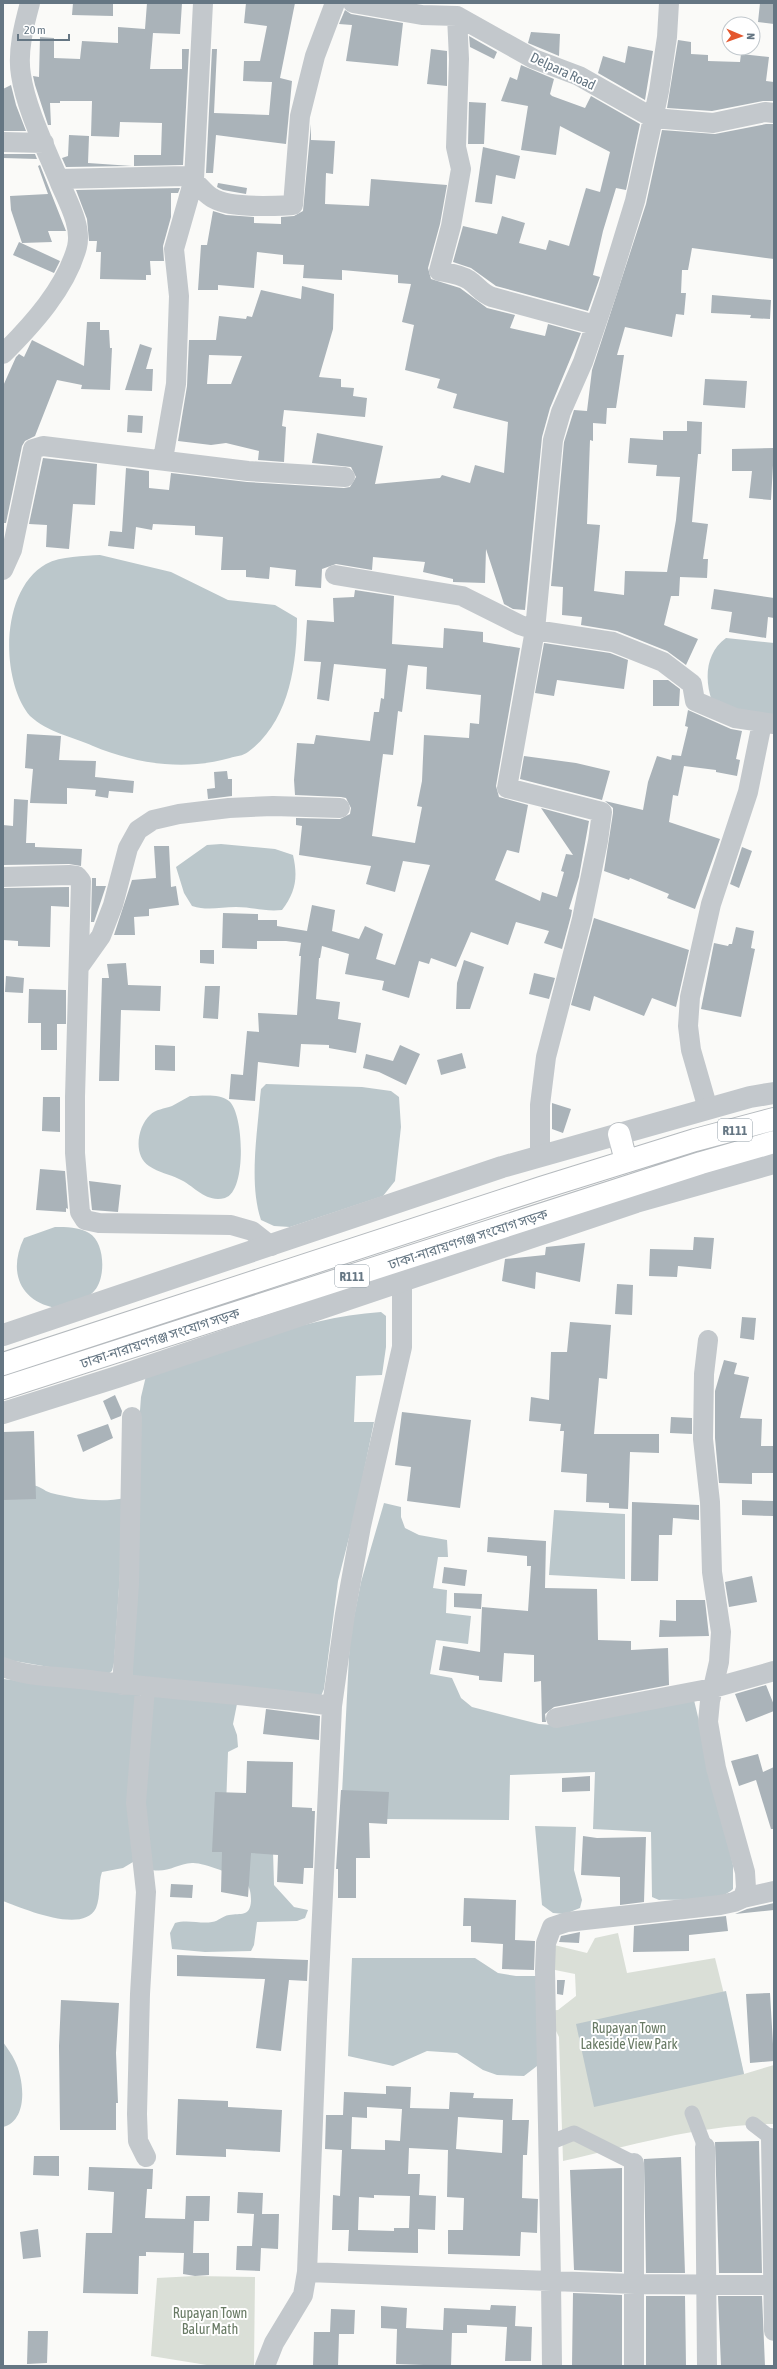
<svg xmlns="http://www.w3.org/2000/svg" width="777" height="2369" font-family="'Asap Condensed','Noto Sans Bengali',sans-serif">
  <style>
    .green { fill: #dadfd7 }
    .water { fill: #bbc7cb }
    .building { fill: #aab3b9; fill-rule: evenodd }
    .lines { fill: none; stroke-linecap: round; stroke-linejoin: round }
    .primary-casing { stroke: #b5babe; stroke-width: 24 }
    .pedestrian { stroke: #c3c8cc; stroke-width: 15 }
    .minor { stroke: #c3c8cc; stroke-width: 20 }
    .tertiary { stroke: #c3c8cc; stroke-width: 22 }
    .primary { stroke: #fff; stroke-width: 22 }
    .labels { text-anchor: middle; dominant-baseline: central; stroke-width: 4; stroke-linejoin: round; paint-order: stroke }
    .shield { fill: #fff; stroke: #939fa8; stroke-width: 1 }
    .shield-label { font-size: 13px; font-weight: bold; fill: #657683 }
    .street-label { font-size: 14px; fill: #657683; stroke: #fff }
    .park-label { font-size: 14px; fill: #687a64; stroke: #fff }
  </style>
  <rect width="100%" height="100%" fill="#fafaf8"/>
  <!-- green -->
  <path class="green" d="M618,1933L627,1973L715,1958L744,2074L774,2065V2124C703,2124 632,2145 563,2161L559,2037L546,2011L558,2010L576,1996L575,1974L545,1968L546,1943L587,1953L595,1938Z
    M195,2276L255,2277L254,2366H213L151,2356L157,2278Z"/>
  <!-- water -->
  <path class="water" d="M100,555L171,572L228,600L275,605L297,618C297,665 289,722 248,752C243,756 236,756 230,758C185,771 136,764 93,746C73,737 47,732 30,716C0,680 0,590 46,564C61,556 84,556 100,555Z
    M726,638L774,643V718H765L712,701C704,679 706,652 726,638Z
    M221,844L275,849L293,855C298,877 296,892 282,910C265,912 253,907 236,907C220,907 208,911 192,906L184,893L176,867L207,845Z
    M266,1084L362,1087L391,1091L399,1097L401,1127L395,1181L383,1196L290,1227L274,1226L261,1220C249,1184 257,1136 260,1098L261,1089Z
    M190,1096C202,1096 219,1093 229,1101C244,1113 247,1192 225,1198C205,1203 195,1186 179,1179C169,1174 159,1173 149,1166C133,1156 137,1127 150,1115C156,1109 164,1109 172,1106C178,1103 184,1099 190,1096Z
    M55,1227C66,1227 79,1227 89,1233C105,1242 106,1277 95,1290C88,1300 67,1304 56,1308C19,1301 8,1271 24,1238Z
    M381,1312L386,1316V1347L382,1375L356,1376L354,1422H374L356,1510L338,1581L324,1689L321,1696L132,1678L139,1424L141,1397L146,1376C221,1352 302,1317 381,1312Z
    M3,1485C12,1485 22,1484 31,1485C39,1485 44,1491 51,1493C75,1499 101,1503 125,1498L114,1663L112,1671L108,1674L49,1667L3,1659Z
    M384,1503L401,1507V1517L405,1528L419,1535L447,1540L448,1557H438L433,1588L447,1590L446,1613L471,1616L468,1644L436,1640L430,1674L452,1678L461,1698L472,1707L539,1724L564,1726L694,1700L733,1865V1889C720,1903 678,1899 659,1900L652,1897L651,1832L593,1829L595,1772L510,1775L509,1820L385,1819L341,1813L350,1637L361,1582Z
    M554,1510L625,1514V1579L549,1575Z
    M3,1679L140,1694L133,1862L123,1868L102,1872C98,1883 101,1896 96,1908C83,1935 22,1908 3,1901Z
    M151,1693L237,1704L233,1724L237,1735L238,1747L228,1752L226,1807L273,1851L274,1885L294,1907L308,1910L305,1918L297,1921L257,1922L254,1945L251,1951L205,1952L172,1949L170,1933L175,1923C187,1919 200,1924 212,1922C219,1921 222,1916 229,1915C241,1913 250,1917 251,1901C251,1893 250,1887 245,1881C234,1875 203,1862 192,1863C177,1864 168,1873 152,1870L141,1821Z
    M535,1826L576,1827L574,1870L582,1900L580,1908L565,1914L553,1913L542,1905Z
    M352,1958H475L498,1973L516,1976H537V2066L524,2076L497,2075L483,2070L457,2053L427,2051L393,2066L348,2056Z
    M726,1991L744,2074L594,2107L576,2024Z
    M3,2042C7,2048 12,2054 15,2061C24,2079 29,2120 3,2127Z"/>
  <!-- building -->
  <path class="building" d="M73,3H113V16L72,15Z
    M147,3H182L180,34L153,33L150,69H182V49H189L183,165L134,166V155H161L162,123L120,122L119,137L91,136L92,101H60V103H50L51,125H48L35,85L33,76L39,77L40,37L54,38V58L80,59L82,41L118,43V27L145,29Z
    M246,3H295L280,78L292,81L286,144L216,135L213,173H206L212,49H217L214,113L269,115L272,82L243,81L244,61H260L267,26L244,23Z
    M760,3H774V24L758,22Z
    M345,10L351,14L403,23L398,66L346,61L352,25L339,24Z
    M531,32L560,34L559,56L528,43Z
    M469,36L497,52L494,59L470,47Z
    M678,40L691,42V54L708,55V61L740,62L741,54L769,57L766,81L774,82V101H763L712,111L667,108Z
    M628,46L653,51L645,100L598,73L603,56L625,63Z
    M431,49L447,51V86L427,84Z
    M521,65L554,79L550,94L552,96L585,108L591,96L640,124L626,190L616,188L603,231L593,275L600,277L588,311L496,286L471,268L453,262L463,226L497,234L502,216L525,223L519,243L546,250L549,240L569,246L586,188L600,192L610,152L560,126L556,155L521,150L528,106L501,101L510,77L517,80Z
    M11,85L16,105L26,131H3V89Z
    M469,102L486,103L484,144H468Z
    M311,124V140L335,141L333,174L326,173L325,204L369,206L371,179L447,185L440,224L428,268L431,279L460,288L487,308L515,315L510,328L545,336L548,324L581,333L550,408L542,437L525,610L513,609L504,604L486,549L485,583L453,582V579L423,572L425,562L373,557L372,570L336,564L322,569L321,588L295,586L296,570L270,567L269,579L246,577V570H221L223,537L195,535V526L153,524L152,530L136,527L134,549L108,546L110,531L122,532L126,468L149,471V488L169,490L171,473L247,482L344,488L350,487L356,477L351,467L312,463L317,433L383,446L375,484L440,478L442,475L470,483L475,465L504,473L508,422L453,408L457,394L437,388L440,379L405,370L414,325L402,322L411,284L398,283V275L342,270V280L303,278L304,265L283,264V255L257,252L254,288L218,285V290H198L201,245H207L213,211L226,215L254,217V223L281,224V217L294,216L303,211Z
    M766,124H774V259L692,248L688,270H682L681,293H686L684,315L676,314L672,337L625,327L617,355H624L616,408H607L606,424L593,423V441L590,440L587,524L600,525L594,591L624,595L625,571L667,572L676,520L680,477L656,476L657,465L628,463L630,438L663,440V431H687V421L702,422L701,454H698L692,522L708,524L703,559H708L707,578L680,577L679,596H671L664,625L698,639L686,665L667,651L617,631L581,625L582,617L562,615L563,587L551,586L564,442L574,410L587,411L592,370L646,204L662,130L715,134Z
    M69,135L89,136L88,163L132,166L66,167L62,158L68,156Z
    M483,147L520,156L515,179L496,175L492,204L475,202Z
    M3,154H35L37,159L3,158Z
    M40,165L66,231H48L52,242L22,243L11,210L10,196L48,194L38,166Z
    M218,183L247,188L246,194L223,190L217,187Z
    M180,188L178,193H171V217L163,246L164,261H150L151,275H146V280L100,279L101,252H96L97,241H89L87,219L76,190Z
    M19,242L60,261L54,273L13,255Z
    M302,286L334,294L333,329L319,377L341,379V387L354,388L353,396L367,398L365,417L284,410L282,426L286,427L284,462L258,460L259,451L226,443L211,445L178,441L187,386L189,340H216L219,316L246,319L247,316L252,317L261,290L301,299ZM209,355L242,356L231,384H207Z
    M712,295L771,300L770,319L750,318L751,315L711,313Z
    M87,322H100V330H109L110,348H112L110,390L81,389L82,385L57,380L35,436L25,441L22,446L6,523H3V386L16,357L19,354L24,357L32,340L84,366Z
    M140,344L152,348L146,369H153L152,391L125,390Z
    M705,379L747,381L745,408L703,405Z
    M128,415L143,416L142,433L127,432Z
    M774,448L771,500L749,498L752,471H732V449Z
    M43,458L97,464L95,505L73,504L69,549L46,547L47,525L29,524Z
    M714,589L774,598V618L768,617L766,638L729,632L732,612L711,609Z
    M355,590L394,596L392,644L443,648L444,628L483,632V642L520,648L496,786L499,797L528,805L519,853L507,850L495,880L540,901L542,892L557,897L564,872L561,871L566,854L573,855L541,808L589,821L579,877L569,909L572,910L571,916L562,949L544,943L549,931L516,922L508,945L471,932L456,967L431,958L429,964L419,961L409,998L382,990L384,981L345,974L349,954L322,946L320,958H319L316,999L340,1002L338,1019L361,1023L356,1053L329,1048V1045L301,1044L299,1067L258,1062L255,1101L229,1099L231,1074L243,1075L247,1031L259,1032L258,1013L297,1015L301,956H299L301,943L286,941H257V949L222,948L223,913L258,914V920H277V926L307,931L312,905L335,910L332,931L359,939L365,926L383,934L376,959L395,965L430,865L403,861L395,892L366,884L371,866L299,855L302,826L296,825V818L340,819L350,814L351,808L346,798L341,797L295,795L294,780L297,743L314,744L316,735L370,741L374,712H379L381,698L384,699L386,669L334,664L329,701L317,699L321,662L304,661L307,620L334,622L333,598L354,597ZM408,665L427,667L426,689L481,695L479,724L470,723L469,738L424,735L422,781L417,806L422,807L415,843L372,836L383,754L393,755L398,711L402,712Z
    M544,643L610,653L628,660L624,689L557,680L554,696L535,693Z
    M653,680H668L680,689L679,706H653Z
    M688,710L731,729L742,731L736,759L740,760L737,776L716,772V770L684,766L678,796L673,795L669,822L720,839L695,909L667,898L669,894L630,878L629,880L604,871L613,813V808L605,801L643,810L648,782L657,756L671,760L672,755L681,756L688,727L685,726Z
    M27,734L61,736L59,760L96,761L95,777L134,781L133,793L109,791L108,798L95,796L96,790L67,788V804L30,803L33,769L25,768Z
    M524,756L576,763L610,771L602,800L520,779Z
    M227,771L228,779H232V796L208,799L207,789L215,788L214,772Z
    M14,799L28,800L26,843H35V847L82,849L81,866L69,864L3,865V825L13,826Z
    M154,846H169L171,887L176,886L179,905L149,909V916L134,917L135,935H114L132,880L156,878Z
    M742,847L752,851L739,888L730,884Z
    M92,878H96V886H106L94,922H91Z
    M69,887V907L51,906L50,947L18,946V941L3,940V888Z
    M594,918L689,950L676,1007L652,998L644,1016L594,996L590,1011L571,1005Z
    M736,927L754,931L751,948L755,949L741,1017L701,1009L714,943L728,946L729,944H732Z
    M200,950H214V964L200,963Z
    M464,960L484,967L470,1009H456L457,983Z
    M126,963L128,985L161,986L160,1011L121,1010L119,1081H99L102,978H109L107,964Z
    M534,973L555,978L549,999L529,994Z
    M6,976L24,978L23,993L5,992Z
    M205,986H220L218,1019L203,1018Z
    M29,989L66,990V1024H57V1050H41V1023H28Z
    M155,1045L175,1046V1071L155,1070Z
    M400,1045L420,1054L406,1085L379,1072L363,1068L366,1054L393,1061Z
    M462,1053L466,1068L441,1075L437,1060Z
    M43,1097H60V1132L42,1131Z
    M552,1103L571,1109L563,1133L552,1129Z
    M40,1169L65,1171L68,1209L66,1208V1212L36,1210Z
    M89,1181L121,1185L118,1212L92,1210Z
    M694,1237L714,1238L711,1269L678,1266L677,1277L649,1276L650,1249L693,1250Z
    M585,1243L580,1282L536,1272L535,1289L502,1281L505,1259L545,1255L546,1247Z
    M617,1284L633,1285L632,1315L615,1314Z
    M742,1317L756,1318L754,1340L740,1338Z
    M570,1322L611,1325L607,1379L599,1378L594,1434H659V1453L630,1452L628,1509L609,1508V1503L586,1502L587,1474L561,1472L564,1431H560L561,1424L529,1421L531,1397L549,1400L551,1352H567Z
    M724,1360L737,1363L734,1374L749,1377L740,1418L762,1419L761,1446H774V1473H752V1484L719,1483L715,1438V1391Z
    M115,1395L122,1411L121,1416L111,1420L103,1401Z
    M402,1412L471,1420L460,1508L407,1501L411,1467L395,1465Z
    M671,1417L692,1418V1434L670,1433Z
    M108,1424L113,1438L83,1452L77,1435Z
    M34,1431L36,1499L3,1500V1432Z
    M742,1500L774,1501V1516L742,1515Z
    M632,1502L699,1505V1520L673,1518L672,1535H659L658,1581H631Z
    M488,1537L546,1541L545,1588L597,1589L598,1640L631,1641V1650L668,1648L669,1685L554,1707L545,1714L546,1722H542L541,1681L534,1682V1655L504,1653L502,1682L479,1680V1676L439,1670L443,1646L480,1652L482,1607L528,1611L531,1566H527V1556L487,1552Z
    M444,1567L467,1570L465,1586L442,1583Z
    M752,1576L757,1602L729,1607L725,1582Z
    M454,1593L482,1594L481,1609L454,1607Z
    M676,1600H705L709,1636L659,1637L660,1620L676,1621Z
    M766,1685L774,1705V1711L746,1722L735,1694Z
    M266,1709L320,1716L319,1740L263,1734Z
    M758,1754L763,1772L774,1767V1829H771L756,1780L739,1786L731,1761Z
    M247,1761L293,1762L292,1807L312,1808V1811H315L313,1868H304L303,1884L277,1882L278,1855L251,1853L248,1897L221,1892L222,1852H212L215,1792L246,1793Z
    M590,1776V1791L562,1792V1778Z
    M341,1790L389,1792L387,1824L369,1823L370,1858H356V1898H338V1869H336Z
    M583,1836L597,1838L646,1837L644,1902L620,1905V1877L581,1875Z
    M171,1884L193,1885L192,1898L170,1897Z
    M464,1898L516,1900L515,1940L535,1941L534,1970L502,1969L503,1944L471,1942V1926H463Z
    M774,1903V1910L735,1914L747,1909Z
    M726,1916L728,1931L689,1935V1951L633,1952L634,1926Z
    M580,1932L579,1943L559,1942L561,1936Z
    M177,1955L308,1960L307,1981L289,1980L281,2051L256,2048L265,1979L177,1976Z
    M557,1980H565L563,1995L557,1994Z
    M770,1993L774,2061L750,2063L746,1994Z
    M61,2000L119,2003L116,2053L118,2103H116V2130H60L59,2046Z
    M386,2086L411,2087L410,2108L449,2109L450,2092L474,2093L473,2098L513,2099L512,2120H529L527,2155H523L522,2198L538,2199L537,2233L521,2232L520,2256L448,2254V2230H463L464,2198L447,2197L448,2150L409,2148L408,2174H420L419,2195L436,2196L435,2230L418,2229V2253L348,2251L349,2230H332L333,2195L340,2196L342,2150L325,2149L326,2115H343L344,2092L386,2094ZM367,2107L402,2109L400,2141L385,2140V2150L351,2149L352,2117L367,2118ZM458,2117L503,2120L502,2153L456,2149ZM374,2195L410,2196L409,2228H394V2231L358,2230L359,2197L374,2198Z
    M178,2099L228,2101V2107L282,2110L280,2152L226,2149V2157L176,2155Z
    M759,2141L762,2273H719L715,2142Z
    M34,2156H59V2176L33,2175Z
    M681,2157L685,2273H646L644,2159Z
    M89,2167L153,2169L152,2189H147L145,2218L185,2219L186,2196H210L209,2221H194L193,2253H209V2275L195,2276L183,2274L184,2253L146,2252V2256H139L138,2294L83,2293L86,2233H112L114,2192L88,2190Z
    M622,2168V2272L574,2270L570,2170Z
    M238,2192L263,2193L262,2214H279L278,2249L261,2248L260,2271L236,2270L237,2246H252L254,2214L237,2213Z
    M38,2229L41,2257L23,2259L20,2232Z
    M573,2293L622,2295V2366H572Z
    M646,2296H685L686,2366H646Z
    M718,2296H762L765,2366H721Z
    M491,2305L516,2306L515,2326L532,2327L531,2361H505L507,2327L467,2325V2333H452L451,2366L396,2364L397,2329L381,2328V2306L407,2308L406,2328L443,2330L444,2308L490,2310Z
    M331,2309L355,2310L354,2334H339L338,2366H313L314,2332H330Z
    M28,2331H48L47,2363L27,2364Z"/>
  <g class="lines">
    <defs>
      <path id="primary" d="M619,1134L626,1161
        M3,1364L541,1188L695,1140L774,1119
        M3,1388L701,1163L774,1142"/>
    </defs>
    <!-- primary casing -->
    <use href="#primary" class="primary-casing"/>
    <!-- pedestrian -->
    <path class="pedestrian" d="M692,2113L705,2147
      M753,2124L771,2138
      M549,2143L574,2133L634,2163"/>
    <!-- minor -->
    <path class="minor" d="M353,3L422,15L457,16L534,59L579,76L653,118L713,123L765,112L774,113
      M457,16L459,59L456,147L461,169L451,226L439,271C449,273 460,274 469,280C478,286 481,293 492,297L595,325
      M3,142L44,143
      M59,179L185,176C197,180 201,191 211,197C228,209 273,206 293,205L300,116L315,56L335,3
      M3,354C32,325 66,288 77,247C82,226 68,202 60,183C47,151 26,109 21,75C17,52 24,25 30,3
      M163,459L176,384L179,296L174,249L194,179L203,3
      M3,570L12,550L33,449L43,446L248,471L345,477
      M335,575L462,596L520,625L535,630L613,642L663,662L692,684L695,701L735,718L774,724
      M3,877L69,875L77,876L81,881L75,1097V1153L80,1212L85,1220L99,1223L231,1225L252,1231L271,1246
      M79,967L101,936L113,905L128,848L138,830L153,820L179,814L229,808L273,806L340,808
      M708,1109L691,1050L688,1026L690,997L711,904L748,792L762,723
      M540,1156V1105L546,1057L582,919L598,841L602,812L507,788L535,630L553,440L561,412L583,362L608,289L635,201L659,91L667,37L669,3
      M3,1667C28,1677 55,1676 81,1679C165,1690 249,1694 332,1706
      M122,1685L129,1584L132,1417
      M145,1688L136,1803L146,1892L140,1994L137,2114L138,2141L146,2157
      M556,1718L713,1688L774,1671
      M743,1898L774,1891
      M771,2138L774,2331
      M705,2147L707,2366
      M634,2163V2366
      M307,2272L551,2281L545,1970L546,1943L552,1927L567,1922L720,1905L734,1902L743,1898L746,1888L745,1872L716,1768L708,1722L710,1701L719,1662L721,1632L712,1572L710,1502L703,1439L704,1374L708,1340
      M265,2366L274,2343L303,2295L307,2272L317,2020L332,1706L345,1614L361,1526L402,1347V1282
      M552,2366L551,2281L635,2284L774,2285"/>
    <!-- tertiary -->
    <path class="tertiary" d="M3,1335L502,1167L750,1097L774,1093
      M3,1413L117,1377L636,1202L774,1163"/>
    <!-- primary -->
    <use href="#primary" class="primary"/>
  </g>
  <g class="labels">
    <!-- shield labels -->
    <g class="shield">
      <rect x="718" y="1119" width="34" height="22" rx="3"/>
      <rect x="335" y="1265" width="34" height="22" rx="3"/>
    </g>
    <g class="shield-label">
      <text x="735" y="1130">R111</text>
      <text x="352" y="1276">R111</text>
    </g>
    <!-- street labels -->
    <g class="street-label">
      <text transform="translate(563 71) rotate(25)">Delpara Road</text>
      <text transform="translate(468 1239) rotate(-18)">ঢাকা-নারায়ণগঞ্জ সংযোগ সড়ক</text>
      <text transform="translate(160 1338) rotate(-18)">ঢাকা-নারায়ণগঞ্জ সংযোগ সড়ক</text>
    </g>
    <!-- park labels -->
    <g class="park-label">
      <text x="629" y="2028">Rupayan Town<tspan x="629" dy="16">Lakeside View Park</tspan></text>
      <text x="210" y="2313">Rupayan Town<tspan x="210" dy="16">Balur Math</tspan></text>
    </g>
  </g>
  <!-- border -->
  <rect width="777" height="2369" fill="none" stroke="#657683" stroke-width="8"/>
  <!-- north arrow -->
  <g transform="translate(741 36) rotate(92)"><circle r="19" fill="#ffffff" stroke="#c1c8cd"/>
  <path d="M0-3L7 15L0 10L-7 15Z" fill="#e4572e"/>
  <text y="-6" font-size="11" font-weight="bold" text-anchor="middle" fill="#657683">N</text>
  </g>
  <!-- scale -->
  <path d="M18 34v6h51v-6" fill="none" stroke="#657683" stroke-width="2"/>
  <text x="24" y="34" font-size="12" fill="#657683" stroke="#ffffff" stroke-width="3" paint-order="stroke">20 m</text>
</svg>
